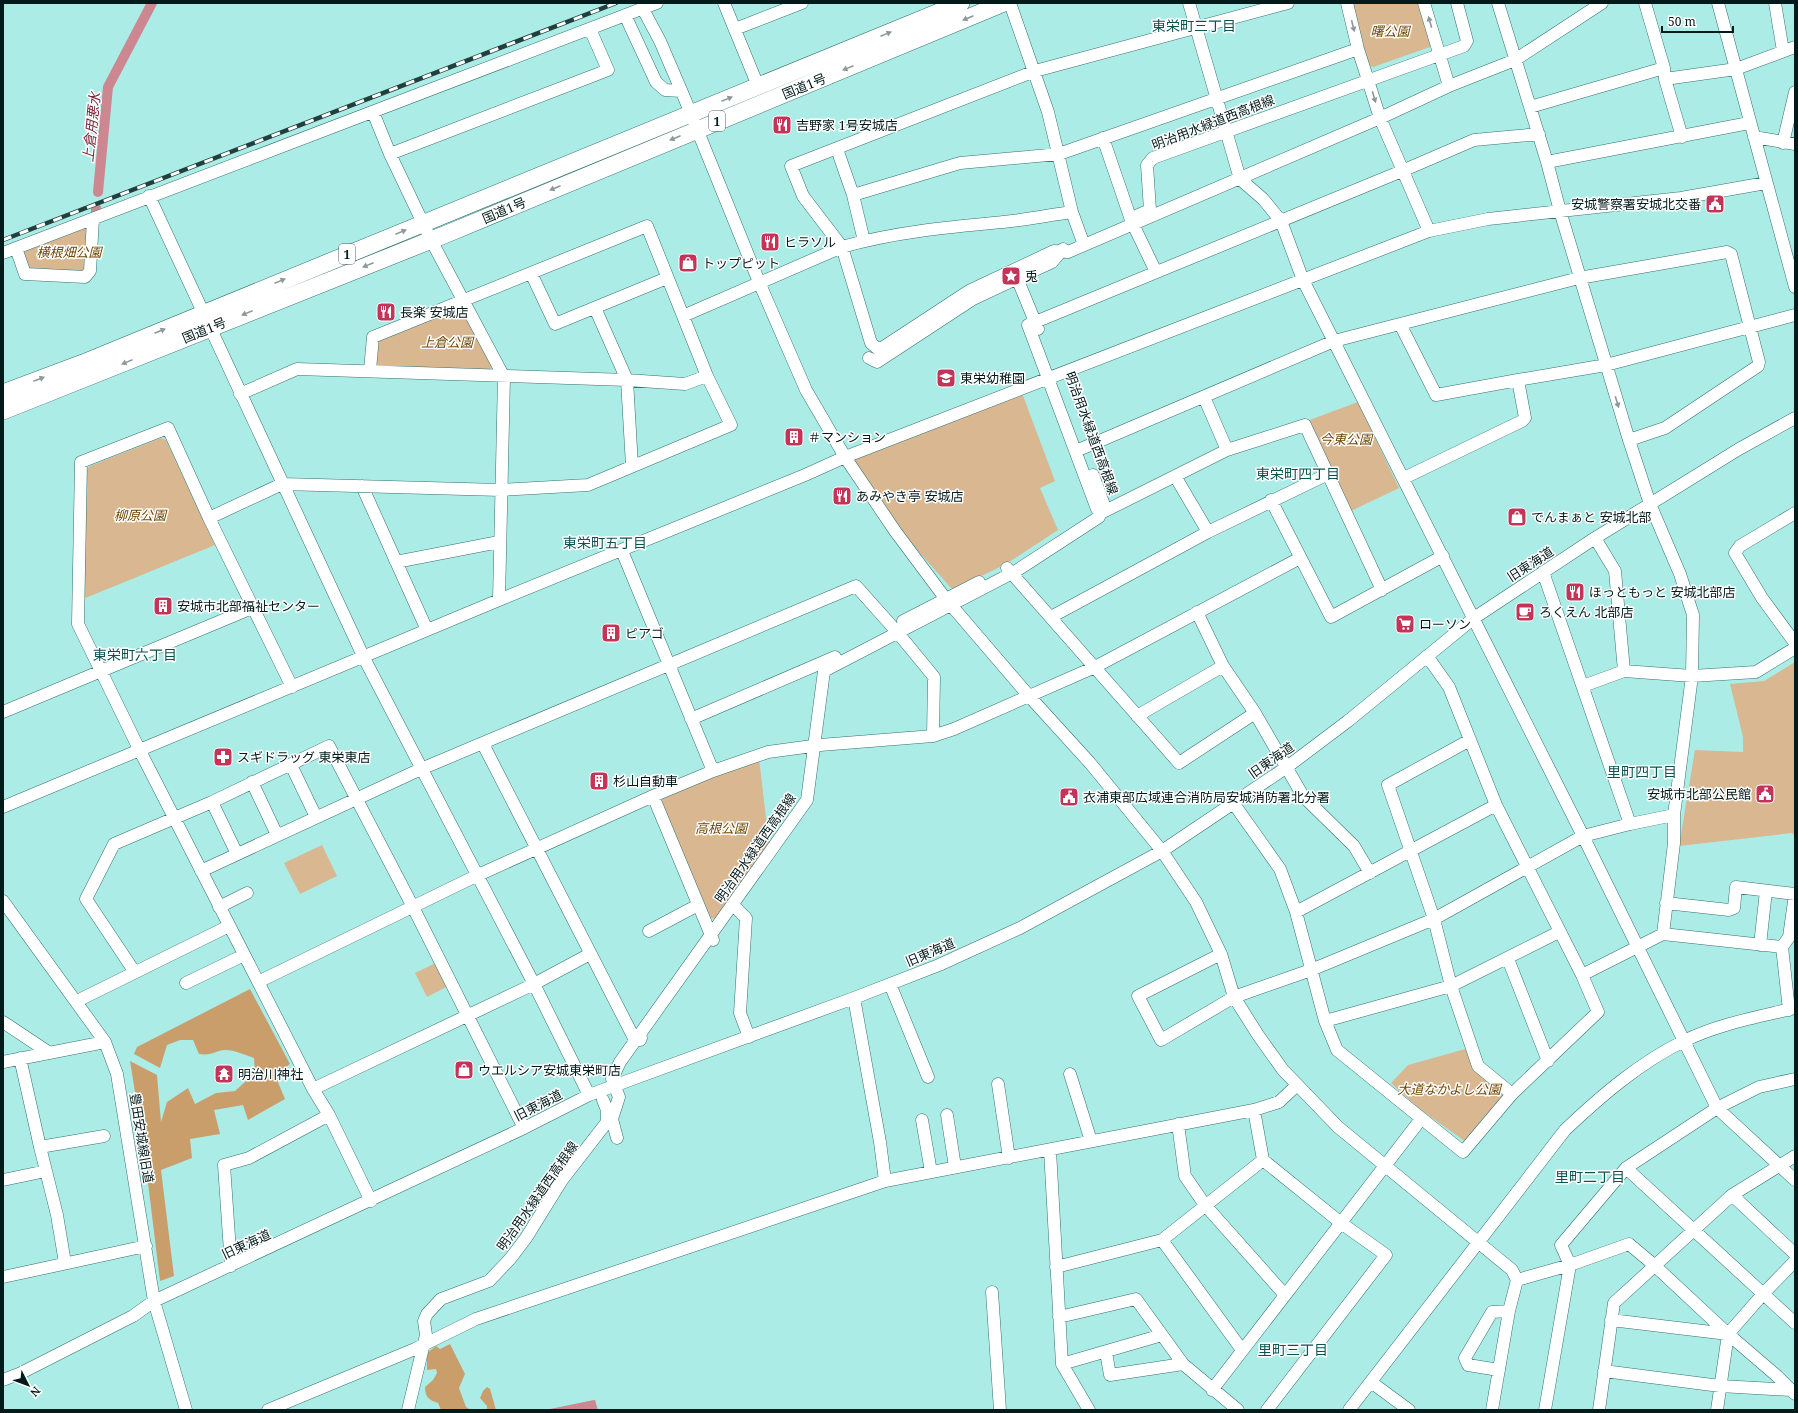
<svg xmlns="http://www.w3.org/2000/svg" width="1798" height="1413" font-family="'Noto Serif','Noto Sans JP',serif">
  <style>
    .green { fill: #d9b791 }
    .forest { fill: #ca9e6b }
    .water { fill: #cc8791 }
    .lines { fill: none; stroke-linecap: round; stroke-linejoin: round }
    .canal { stroke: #cc8791; stroke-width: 10 }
    .minor-casing { stroke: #34726e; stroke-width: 13 }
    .highway-casing { stroke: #34726e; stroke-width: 18 }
    .minor { stroke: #fff; stroke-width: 12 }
    .highway { stroke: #fff; stroke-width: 17 }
    .rail-casing { stroke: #203f3d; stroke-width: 4.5 }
    .rail { stroke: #fff; stroke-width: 3; stroke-dasharray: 9; stroke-linecap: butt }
    .oneway { fill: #8d9898 }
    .labels { text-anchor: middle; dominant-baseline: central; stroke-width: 3; stroke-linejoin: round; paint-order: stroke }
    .shield { fill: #fff; stroke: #4e5f5e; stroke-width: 1 }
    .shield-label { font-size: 12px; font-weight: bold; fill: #021a19 }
    .park-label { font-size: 13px; font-style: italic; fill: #704602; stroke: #fff }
    .street-label { font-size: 13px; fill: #021a19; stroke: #fff }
    .poi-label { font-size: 13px; fill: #021a19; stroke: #fff; text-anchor: start }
    .neighbourhood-label { font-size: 14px; fill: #0c524f; stroke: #fff }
    .water-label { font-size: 14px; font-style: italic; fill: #7a273a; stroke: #fff }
  </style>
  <rect width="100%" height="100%" fill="#acece7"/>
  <!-- green -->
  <path class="green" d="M1351,3H1421L1432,43L1430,47L1373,67L1368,65Z
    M83,227L89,232L87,267L82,271L28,268L22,255L24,249Z
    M456,307L462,308L493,365L488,372L378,368L375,364L376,342Z
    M1022,393L1055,481L1040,488L1058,530L1006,564L955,589L951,588L897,527L850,459Z
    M1358,402L1399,488L1351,511L1307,421Z
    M161,438L166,440L215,545L83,599L86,470L90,466Z
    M1795,662V835L1792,833L1679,846L1695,750L1743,752V737L1730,684L1764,681Z
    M759,758L769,844L716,919L708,917L661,804L663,798Z
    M322,845L337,876L300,894L284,863Z
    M440,961L452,984L427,997L415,973Z
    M1469,1048L1507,1097L1466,1142L1417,1107L1391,1083L1408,1065Z"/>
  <!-- forest -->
  <path class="forest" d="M250,989L290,1064L275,1075L285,1099L248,1120L243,1105L214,1110L220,1134L190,1139L192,1158L161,1170L174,1276L160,1281L143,1142L130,1061L157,1075L161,1122L167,1102L188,1088L195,1104L216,1093L235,1091L255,1073L254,1058C245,1055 235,1050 225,1050C216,1050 213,1056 199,1054L193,1040H180L167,1045L160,1068L134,1054L137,1047Z
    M450,1344L465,1374L459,1388L466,1407L471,1410H441L438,1403C429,1400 425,1397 425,1387L433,1380L437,1373L436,1369L427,1370V1353L436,1346L440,1349Z
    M487,1387L490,1389L496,1410H487V1406L480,1398L483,1391Z"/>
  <!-- water -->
  <path class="water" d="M595,1400L598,1410H545L594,1400Z"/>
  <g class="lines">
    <!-- canal -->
    <path class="canal" d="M98,192L108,87L152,3
      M96,213V208"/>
    <defs>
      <path id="minor" d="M724,3L758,86
        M1010,3L1048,112L1072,212L1084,245
        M1189,3L1240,179L1263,199L1281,221L1303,280L1583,836L1717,1108L1795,1180
        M1288,3L1035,71L791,166L803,196L842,247L871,343L879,350L969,291L1054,251L1068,252L1380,118L1449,86L1515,60L1602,3
        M1347,3L1358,49L1380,118L1429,231
        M1424,3L1449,86
        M1498,3L1547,162
        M1645,3L1664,68L1665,79L1682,137
        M1718,3L1795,287
        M1775,3L1783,51
        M644,11L660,41L684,97L759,282L806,390L845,457L895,531L945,598L1029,696L1090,763L1162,851L1196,902L1221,954L1234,997L1258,1035L1283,1070L1338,1127L1512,1270L1517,1280L1509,1311L1492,1410
        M625,15L656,82L665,90L681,91
        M735,29L802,3
        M1665,79L1736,69L1795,47
        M1530,107L1664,68
        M373,112L390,154L431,240L504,377L499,600
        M1754,137L1795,144
        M1103,138L1131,220L1156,272
        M1783,143L1795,92
        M837,149L853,195L864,241
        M390,154L608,70L590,29
        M853,195L960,163L1059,154L1358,49
        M149,196L364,658L534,984L589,1095
        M1136,216L1150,210L1147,165L1153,158L1464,46L1467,41L1457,3
        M16,248L25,274L85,277L90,271L93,219
        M3,253L657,3
        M531,273L555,324L667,278
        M1017,278L1038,329
        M595,308L627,380L632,466
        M683,316L842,247C894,232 949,227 1003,222C1026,220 1049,215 1072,212
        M869,358L877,362L973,299L1052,262L1063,249
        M1518,380L1606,365L1795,315
        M240,394L297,369L627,380L685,384L707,376
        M1204,397L1227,450
        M1076,451L1334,341L1400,324
        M1175,476L1208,532
        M1404,478L1522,421L1525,418L1518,380L1436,395L1400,324L1579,278L1727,252L1731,254L1759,362L1758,366L1665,428L1629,440
        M362,486L427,630
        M1271,500L1331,617L1443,556
        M1795,513L1740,546L1735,553L1762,598L1795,643
        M209,518L282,484L501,490L588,485L731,425L707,376L647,226L373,337L370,370
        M1595,538L1615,571L1624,671
        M622,551L713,771
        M395,560L401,561L499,542
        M1007,568L1179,763L1255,713
        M1543,572L1630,824
        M1382,590L1305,425L1227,450L1103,512L1097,509L1028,325L1402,171L1474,140L1539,134
        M1197,612L1223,666L1255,713L1303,796L1354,846L1370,873
        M1051,617L1208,532L1328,474
        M903,621L979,582
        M1583,686L1624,671L1692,676L1756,672L1795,648
        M292,687L209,518L168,428L81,462L78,624L140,751L313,1089L329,1115L371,1201
        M3,712L252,608
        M1137,716L1223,666
        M691,719L835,657
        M1470,740L1388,785L1434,919L1451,986L1478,1066L1512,1094
        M483,744L635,1040H640L641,1038
        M291,765L316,817
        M252,782L277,835
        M653,796L713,940
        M212,802L237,854
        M1234,804L1280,869L1296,912L1325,1021L1337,1050L1463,1152L1512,1094L1598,1012L1582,975L1496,805L1449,687L1427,656
        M3,807L499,600L805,475L845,457L1429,231L1488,219L1681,198L1766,183
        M201,871L421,769L856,586L898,633L934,677L933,736
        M3,901L105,1042L117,1074L154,1301L186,1410
        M1666,903L1729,910L1734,908L1736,887L1795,894L1789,937L1782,947
        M219,907L247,893
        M736,908L746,918L740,1013L749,1037
        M1296,912L1496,805
        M649,931L698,905
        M1663,934L1674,843V815L1692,676L1693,615L1680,574L1650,504L1629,440L1560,211L1547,162L1749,123
        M1760,945L1766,891
        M1221,954L1138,996L1161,1040L1234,997L1311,970L1434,919L1583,836L1630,824L1674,815
        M1508,959L1548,1061
        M134,971L86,899L114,844L212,802L329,746L413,907L524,1128
        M1582,975L1663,934L1782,947L1789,1010
        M258,982L476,876L653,796L713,771L768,752L820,745L933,736L954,729L1095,667L1300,558
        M186,983L244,955
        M890,984L928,1077
        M854,998L880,1142L885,1181
        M77,1001L229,926
        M1325,1021L1451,986L1559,932
        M3,1022L48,1052
        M20,1058L40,1147
        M3,1062L105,1042
        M1070,1074L1091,1141
        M612,1079L620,1062L807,800L824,671L1016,571L1099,517L1104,505L1093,475
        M998,1084L1009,1158
        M615,1087L619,1097L612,1119L617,1138
        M313,1089L534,984L590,954
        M1254,1110L1263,1160L1341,1223L1386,1255L1267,1410
        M947,1115L955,1167
        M922,1120L931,1172
        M1178,1124L1185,1176L1205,1205L1285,1295
        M1050,1150L1062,1364L1089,1410
        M1626,1168L1795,1323
        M46,1171L57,1215L65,1263
        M3,1180L46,1171L40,1147L104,1136
        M1732,1195L1795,1254
        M1162,1240L1242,1350
        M231,1266L224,1165L249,1158L329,1115
        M1056,1267L1162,1240L1263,1160
        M3,1277L146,1246
        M1517,1280L1570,1265L1629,1244L1654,1265L1728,1334L1777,1376L1795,1394
        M992,1292L1000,1410
        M1059,1317L1136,1299L1183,1364L1238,1410
        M1611,1320L1728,1334
        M1106,1352L1110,1375L1183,1364
        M1062,1364L1162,1335
        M1499,1370L1468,1365L1465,1358L1492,1312L1509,1311
        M1604,1371L1720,1386L1791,1390
        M3,1380L21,1373L133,1316L154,1301L524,1128L589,1095L854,998L939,965L1020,928L1162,851L1287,767L1348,721L1474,618L1595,538L1739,449L1795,418
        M1371,1382L1409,1410
        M1212,1390L1421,1119
        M268,1410L415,1349L476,1319L885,1181L1254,1110L1279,1102L1296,1086
        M408,1410L426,1335L424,1321L427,1314L441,1299L489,1281L510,1259L526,1238L562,1180L607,1122V1110L603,1100
        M1349,1410L1565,1130C1601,1096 1639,1063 1684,1041C1718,1024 1758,1017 1795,1008
        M1545,1410L1570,1265L1561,1245L1626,1168L1717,1108L1759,1087L1795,1079
        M1599,1410L1614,1303L1732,1195L1795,1156
        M1717,1410L1728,1334L1763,1294L1795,1261"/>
      <path id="highway" d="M3,393L83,363L961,3
        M3,411L444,235L1004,3"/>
    </defs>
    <!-- minor casing -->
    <use href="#minor" class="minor-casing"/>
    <!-- highway casing -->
    <use href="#highway" class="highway-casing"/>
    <!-- minor -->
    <use href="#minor" class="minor"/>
    <!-- highway -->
    <use href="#highway" class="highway"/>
    <defs>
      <path id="rail" d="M3,240L616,3"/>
    </defs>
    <!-- rail casing -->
    <use href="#rail" class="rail-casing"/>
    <!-- rail -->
    <use href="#rail" class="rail"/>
  </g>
  <!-- one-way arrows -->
  <defs><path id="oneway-solid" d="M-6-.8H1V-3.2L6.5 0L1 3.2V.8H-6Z"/></defs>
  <g class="oneway">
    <use href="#oneway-solid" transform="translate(968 18) rotate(157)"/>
    <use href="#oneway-solid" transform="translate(1430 22) rotate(-106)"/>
    <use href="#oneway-solid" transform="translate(1353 26) rotate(76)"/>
    <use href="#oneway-solid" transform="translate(886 34) rotate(-22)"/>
    <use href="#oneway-solid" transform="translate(848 68) rotate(158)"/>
    <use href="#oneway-solid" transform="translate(1374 97) rotate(74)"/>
    <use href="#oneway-solid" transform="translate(727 99) rotate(-22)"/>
    <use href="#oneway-solid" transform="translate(675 138) rotate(157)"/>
    <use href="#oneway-solid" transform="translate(555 188) rotate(157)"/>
    <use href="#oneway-solid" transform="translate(401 232) rotate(-22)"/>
    <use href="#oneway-solid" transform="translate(368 265) rotate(158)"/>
    <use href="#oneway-solid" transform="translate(280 281) rotate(-22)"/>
    <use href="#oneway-solid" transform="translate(247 313) rotate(158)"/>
    <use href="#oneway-solid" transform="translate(160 331) rotate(-23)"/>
    <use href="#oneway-solid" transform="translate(127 362) rotate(158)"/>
    <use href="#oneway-solid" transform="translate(39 379) rotate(-21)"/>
    <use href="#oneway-solid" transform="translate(1617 402) rotate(73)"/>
  </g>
  <!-- icons -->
  <defs>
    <symbol id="restaurant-square" viewBox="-11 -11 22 22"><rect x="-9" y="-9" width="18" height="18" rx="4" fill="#c43459" stroke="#fff"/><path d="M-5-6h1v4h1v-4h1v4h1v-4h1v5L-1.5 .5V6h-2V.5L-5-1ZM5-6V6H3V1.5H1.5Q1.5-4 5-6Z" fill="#fff"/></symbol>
    <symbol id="civic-square" viewBox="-11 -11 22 22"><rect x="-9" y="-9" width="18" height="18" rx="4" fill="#c43459" stroke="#fff"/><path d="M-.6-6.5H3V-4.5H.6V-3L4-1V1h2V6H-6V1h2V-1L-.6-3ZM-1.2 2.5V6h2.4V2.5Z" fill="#fff"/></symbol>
    <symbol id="shop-square" viewBox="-11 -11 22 22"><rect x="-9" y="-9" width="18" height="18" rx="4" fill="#c43459" stroke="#fff"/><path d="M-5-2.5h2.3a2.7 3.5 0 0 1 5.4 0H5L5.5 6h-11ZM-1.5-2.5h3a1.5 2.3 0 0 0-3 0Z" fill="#fff"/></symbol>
    <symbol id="sight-square" viewBox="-11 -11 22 22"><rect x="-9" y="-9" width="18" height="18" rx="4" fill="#c43459" stroke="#fff"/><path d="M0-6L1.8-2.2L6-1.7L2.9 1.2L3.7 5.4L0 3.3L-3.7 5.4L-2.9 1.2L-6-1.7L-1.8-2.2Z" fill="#fff"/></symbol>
    <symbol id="school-square" viewBox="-11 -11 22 22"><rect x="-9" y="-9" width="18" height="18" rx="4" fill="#c43459" stroke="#fff"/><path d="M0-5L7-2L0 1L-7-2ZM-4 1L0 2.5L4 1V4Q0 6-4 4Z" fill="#fff"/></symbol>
    <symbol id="building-square" viewBox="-11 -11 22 22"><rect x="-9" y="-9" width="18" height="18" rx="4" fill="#c43459" stroke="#fff"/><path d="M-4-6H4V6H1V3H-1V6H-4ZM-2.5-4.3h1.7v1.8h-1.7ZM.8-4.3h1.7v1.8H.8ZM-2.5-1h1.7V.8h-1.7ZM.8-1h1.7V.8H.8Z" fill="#fff"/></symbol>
    <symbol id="cafe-square" viewBox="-11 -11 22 22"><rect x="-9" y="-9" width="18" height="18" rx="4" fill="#c43459" stroke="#fff"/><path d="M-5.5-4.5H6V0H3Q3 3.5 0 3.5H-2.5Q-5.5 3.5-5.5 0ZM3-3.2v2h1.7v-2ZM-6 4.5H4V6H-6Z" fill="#fff"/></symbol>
    <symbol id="supermarket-square" viewBox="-11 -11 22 22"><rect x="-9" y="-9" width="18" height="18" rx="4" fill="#c43459" stroke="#fff"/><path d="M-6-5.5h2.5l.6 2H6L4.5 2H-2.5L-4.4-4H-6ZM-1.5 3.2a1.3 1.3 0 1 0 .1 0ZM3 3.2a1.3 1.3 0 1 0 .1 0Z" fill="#fff"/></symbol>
    <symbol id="pharmacy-square" viewBox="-11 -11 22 22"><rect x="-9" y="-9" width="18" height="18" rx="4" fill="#c43459" stroke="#fff"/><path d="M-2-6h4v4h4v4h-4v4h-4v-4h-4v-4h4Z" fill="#fff"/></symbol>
    <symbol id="temple-square" viewBox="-11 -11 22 22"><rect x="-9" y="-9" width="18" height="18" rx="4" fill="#c43459" stroke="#fff"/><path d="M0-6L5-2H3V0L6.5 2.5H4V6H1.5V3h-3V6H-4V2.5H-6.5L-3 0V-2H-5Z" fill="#fff"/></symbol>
  </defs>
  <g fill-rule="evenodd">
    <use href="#restaurant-square" x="771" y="114" width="22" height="22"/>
    <use href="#civic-square" x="1704" y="193" width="22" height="22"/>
    <use href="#restaurant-square" x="759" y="231" width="22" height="22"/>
    <use href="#shop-square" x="677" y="252" width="22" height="22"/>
    <use href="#sight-square" x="1000" y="265" width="22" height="22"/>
    <use href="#restaurant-square" x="375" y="301" width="22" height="22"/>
    <use href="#school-square" x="935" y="367" width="22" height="22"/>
    <use href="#building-square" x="783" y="426" width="22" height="22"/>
    <use href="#restaurant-square" x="831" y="485" width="22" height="22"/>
    <use href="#shop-square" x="1506" y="506" width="22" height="22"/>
    <use href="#restaurant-square" x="1564" y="581" width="22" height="22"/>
    <use href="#building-square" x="152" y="595" width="22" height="22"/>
    <use href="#cafe-square" x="1514" y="601" width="22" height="22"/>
    <use href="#supermarket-square" x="1394" y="613" width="22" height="22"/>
    <use href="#building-square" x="600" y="622" width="22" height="22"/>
    <use href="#pharmacy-square" x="212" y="746" width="22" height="22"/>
    <use href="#building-square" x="588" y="770" width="22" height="22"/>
    <use href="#civic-square" x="1754" y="783" width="22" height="22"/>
    <use href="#civic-square" x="1058" y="786" width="22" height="22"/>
    <use href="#shop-square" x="453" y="1059" width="22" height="22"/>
    <use href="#temple-square" x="213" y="1063" width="22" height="22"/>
  </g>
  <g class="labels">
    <!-- shield labels -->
    <g class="shield">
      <rect x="709" y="111" width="16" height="20" rx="3"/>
      <rect x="339" y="244" width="16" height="20" rx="3"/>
    </g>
    <g class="shield-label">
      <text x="717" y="121">1</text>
      <text x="347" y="254">1</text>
    </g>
    <!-- park labels -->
    <g class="park-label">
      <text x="1390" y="31">曙公園</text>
      <text x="69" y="252">横根畑公園</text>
      <text x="447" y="342">上倉公園</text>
      <text x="1346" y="439">今東公園</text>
      <text x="140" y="515">柳原公園</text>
      <text x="721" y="828">高根公園</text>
      <text x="1449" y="1089">大道なかよし公園</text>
    </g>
    <!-- street labels -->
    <g class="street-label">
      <text transform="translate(804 86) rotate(-22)">国道1号</text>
      <text transform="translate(1213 122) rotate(-21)">明治用水緑道西高根線</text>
      <text transform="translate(504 210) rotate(-23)">国道1号</text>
      <text transform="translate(204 330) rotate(-22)">国道1号</text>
      <text transform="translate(1092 433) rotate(70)">明治用水緑道西高根線</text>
      <text transform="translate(1530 564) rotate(-33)">旧東海道</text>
      <text transform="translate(1271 760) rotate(-35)">旧東海道</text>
      <text transform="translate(755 848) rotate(-55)">明治用水緑道西高根線</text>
      <text transform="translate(930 952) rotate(-23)">旧東海道</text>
      <text transform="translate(538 1105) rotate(-27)">旧東海道</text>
      <text transform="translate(142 1138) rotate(81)">豊田安城線旧道</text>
      <text transform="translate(537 1196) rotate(-55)">明治用水緑道西高根線</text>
      <text transform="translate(246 1244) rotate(-25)">旧東海道</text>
    </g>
    <!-- poi labels -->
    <g class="poi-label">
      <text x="796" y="125">吉野家 1号安城店</text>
      <text x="1701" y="204" text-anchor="end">安城警察署安城北交番</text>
      <text x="784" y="242">ヒラソル</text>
      <text x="702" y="263">トップピット</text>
      <text x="1025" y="276">兎</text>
      <text x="400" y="312">長楽 安城店</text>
      <text x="960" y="378">東栄幼稚園</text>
      <text x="808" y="437">＃マンション</text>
      <text x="856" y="496">あみやき亭 安城店</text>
      <text x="1531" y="517">でんまぁと 安城北部</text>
      <text x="1589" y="592">ほっともっと 安城北部店</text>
      <text x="177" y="606">安城市北部福祉センター</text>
      <text x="1539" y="612">ろくえん 北部店</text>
      <text x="1419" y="624">ローソン</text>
      <text x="625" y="633">ピアゴ</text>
      <text x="237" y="757">スギドラッグ 東栄東店</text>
      <text x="613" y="781">杉山自動車</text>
      <text x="1751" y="794" text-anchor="end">安城市北部公民館</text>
      <text x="1083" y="797">衣浦東部広域連合消防局安城消防署北分署</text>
      <text x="478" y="1070">ウエルシア安城東栄町店</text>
      <text x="238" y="1074">明治川神社</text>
    </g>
    <!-- neighbourhood labels -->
    <g class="neighbourhood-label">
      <text x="1194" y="25">東栄町三丁目</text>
      <text x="1298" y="473">東栄町四丁目</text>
      <text x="605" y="542">東栄町五丁目</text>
      <text x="135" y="654">東栄町六丁目</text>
      <text x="1642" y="771">里町四丁目</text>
      <text x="1590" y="1176">里町二丁目</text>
      <text x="1293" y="1349">里町三丁目</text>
    </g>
    <!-- water labels -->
    <g class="water-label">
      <text transform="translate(91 127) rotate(-84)">上倉用悪水</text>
    </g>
  </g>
  <!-- border -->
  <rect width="1798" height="1413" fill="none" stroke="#021a19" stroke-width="8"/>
  <!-- north arrow -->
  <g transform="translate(28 1385) rotate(132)" stroke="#ffffff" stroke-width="3" paint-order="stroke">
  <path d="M0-3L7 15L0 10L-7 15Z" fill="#021a19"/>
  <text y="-6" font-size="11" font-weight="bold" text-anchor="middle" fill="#021a19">N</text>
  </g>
  <!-- scale -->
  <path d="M1662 26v6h71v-6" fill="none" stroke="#021a19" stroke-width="2"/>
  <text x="1668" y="26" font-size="12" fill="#021a19" stroke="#ffffff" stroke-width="3" paint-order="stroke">50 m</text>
</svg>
